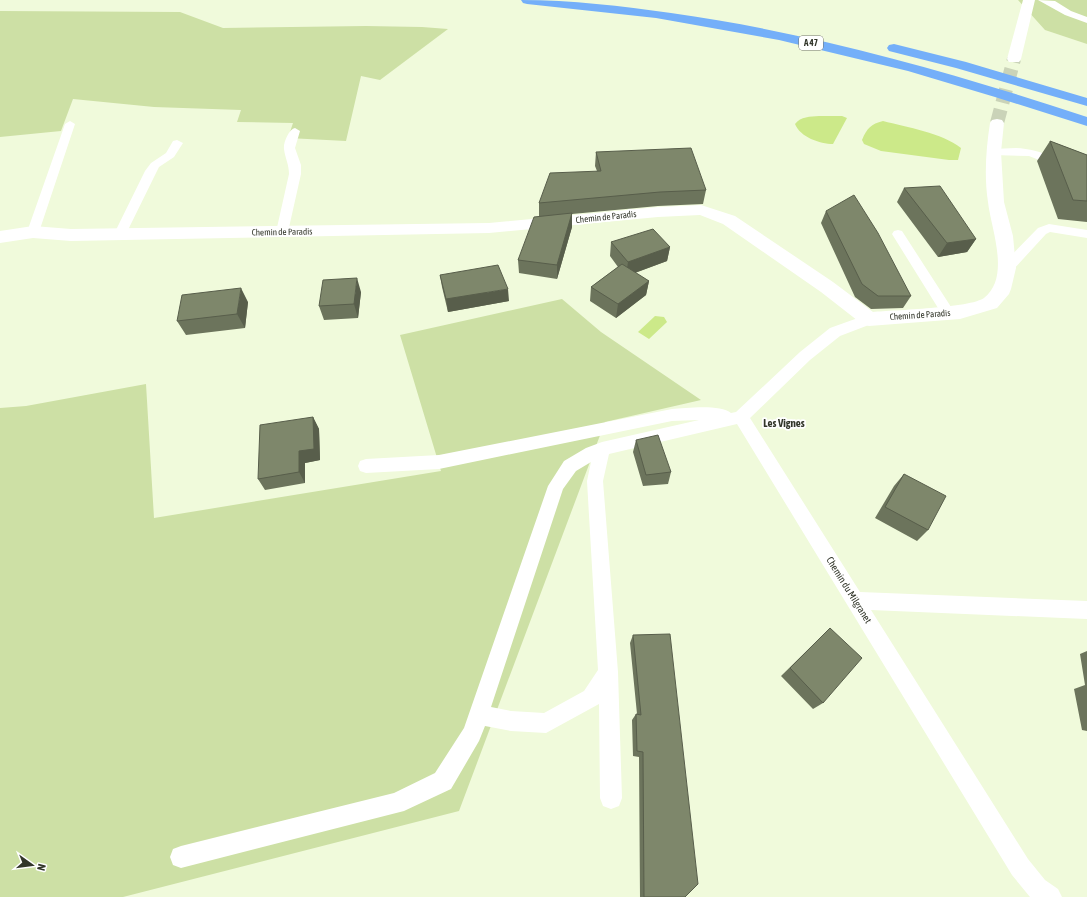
<svg xmlns="http://www.w3.org/2000/svg" width="1087" height="897" font-family="'Asap Condensed',sans-serif">
  <style>
    .green { fill: #cde0a5 }
    .water { fill: #cce989 }
    .lines { fill: none; stroke-linecap: round; stroke-linejoin: round }
    .street-tunnel { stroke: #cad3b8; stroke-width: 14; stroke-dasharray: 14 7; stroke-linecap: butt }
    .lane { fill: #fff; fill-rule: evenodd }
    .street { fill: #fff; fill-rule: evenodd }
    .highway { fill: #74aff9; fill-rule: evenodd }
    .wall { fill: #6c745c }
    .shaded-wall { fill: #585e4b }
    .building { fill: #7e876b; stroke: #585e4b }
    .labels { text-anchor: middle; dominant-baseline: central; stroke-width: 3.5; stroke-linejoin: round; paint-order: stroke }
    .shield { fill: #fff; stroke: #70726a; stroke-width: 1 }
    .shield-label { font-size: 9px; font-weight: bold; fill: #32362a }
    .far-street-label { font-size: 9px; fill: #32362a; stroke: #fff }
    .street-label { font-size: 10px; fill: #32362a; stroke: #fff }
    .neighbourhood-label { font-size: 11px; font-weight: bold; fill: #32362a; stroke: #fff }
  </style>
  <rect width="100%" height="100%" fill="#f0fadb"/>
  <!-- green -->
  <path class="green" d="M1018,0H1087V44L1045,30Z
    M0,11L180,12L223,28L366,26L422,27L448,29L380,80L361,76L346,141L288,138L293,123L237,122L241,110L154,107L73,99L61,131L0,137Z
    M562,299L601,332L701,400L605,422L459,811L123,897H0V408L26,406L146,384L154,518L441,471L400,335Z"/>
  <!-- water -->
  <path class="water" d="M819,116H842L847,118L833,144C820,144 800,137 795,124C801,116 810,117 819,116Z
    M883,121C907,127 942,133 961,148L958,160H949L881,151L864,144L862,140C867,128 871,124 883,121Z
    M655,316L664,317L667,322L649,339L638,332Z"/>
  <g class="lines">
    <!-- street-tunnel -->
    <path class="street-tunnel" d="M997,123L1014,59"/>
    <!-- lane -->
    <path class="lane" d="M1038,0L1055,1L1071,11L1087,17V23L1065,15Z
      M70,121L75,124L39,232L37,235H29L27,232L65,124Z
      M295,128L300,131L295,148L301,165V174L288,232L286,235H278L276,232L289,174C289,164 285,158 284,149C283,143 289,129 295,128Z
      M177,140L183,143L174,157L159,167L157,171L126,234L124,237H116L114,234L145,171L151,163L166,153L173,141Z
      M1016,148C1042,149 1064,162 1087,172V179L1029,156L993,155L987,152L993,149Z
      M1049,224L1087,230V238L1050,232L1046,234L1012,271L1007,272L1002,271L1000,268L1002,265L1038,228Z
      M898,230L902,231L953,310L955,313L953,316L948,318L943,316L892,234L894,231Z
      M869,314L874,315L876,319L874,323L840,336L810,360L750,418L860,592L1087,601V619L871,610L1028,859L1045,880L1058,889L1062,897H1030L1012,875L737,424L609,454L603,481L618,672L622,798L619,806L611,809L603,806L600,798L599,704L546,733L511,731L485,726L479,741L451,789L404,811L181,868L173,865L170,857L173,849L181,846L394,793L435,773L464,728L548,486L564,461L586,448L602,442L699,420L672,421L439,469L366,473L360,471L358,466L360,461L366,459L439,455L672,409C686,408 721,404 731,413L736,412L800,352L830,328ZM591,462L587,481L598,670L584,691L544,713L511,711L491,707L563,489L576,471Z"/>
    <!-- street -->
    <path class="street" d="M1023,0H1035L1021,59L1019,62H1009L1007,59Z
      M997,119L1002,120L1004,123L1001,152L1004,202L1013,236L1016,268L1011,289L1009,294L997,308L960,319L869,326L862,324L821,292L723,224L700,215L658,217L489,233L71,241L33,238L0,243V231L33,226L71,229L489,223L658,207L701,205L735,216L833,282L873,312C894,310 970,308 984,298C1011,277 991,229 988,202C984,176 986,149 990,123L992,120Z"/>
    <!-- highway -->
    <path class="highway" d="M521,0C572,0 621,6 671,13C813,33 951,72 1087,117V126L995,97L908,71L779,40L656,18L527,4L523,3Z
      M894,44L966,62L1087,98V106L956,68L889,51L887,48L889,45Z"/>
  </g>
  <!-- wall -->
  <path class="wall" d="M1050,141L1087,155V222L1058,219L1037,161Z
    M596,152L706,190L703,204L658,206L572,214V227L557,279L519,273L518,260L539,216V203L597,171L595,166Z
    M904,188L976,239L967,252L938,257L897,202Z
    M826,211L911,296L903,308L871,309L855,297L821,223Z
    M611,242L670,247L667,261L635,273L649,281L646,295L616,318L590,301L591,287L618,267L610,256Z
    M440,275L509,301L448,312L442,287Z
    M361,292L358,318L324,320L319,306Z
    M248,302L245,328L186,335L177,321Z
    M313,417L319,429L320,460L305,463V483L265,490L258,479Z
    M636,440L671,472L668,484L643,486L633,452Z
    M904,474L928,530L917,541L875,518L894,486Z
    M830,628L823,703L813,709L781,676Z
    M633,635L685,897H640L639,757L633,756L632,720L636,714H637L630,643Z
    M1087,651V731L1082,730L1074,689L1085,685L1080,654Z"/>
  <!-- shaded-wall -->
  <path class="shaded-wall" d="M572,213V227L557,279V265Z
    M976,239L967,252L938,257L947,243Z
    M670,247L667,261L626,276L628,262Z
    M357,278L361,292L358,318L354,304Z
    M649,281L646,295L616,318L618,304Z
    M241,288L248,302L245,328L237,314Z
    M508,289L509,301L448,312L446,299Z
    M313,417L319,429L320,460L305,463V483L299,472V451Z"/>
  <!-- building -->
  <path class="building" d="M1050,141L1087,155V201L1073,200Z
    M691,148L706,190L660,192L539,203L550,173L601,171L596,152Z
    M940,186L976,239L947,243L904,188Z
    M854,195L878,233L911,296H878L862,284L826,211Z
    M572,213L557,265L518,260L534,217Z
    M653,229L670,247L628,262L611,242Z
    M622,264L649,281L618,304L591,287Z
    M498,265L508,289L446,299L440,275Z
    M357,278L354,304L319,306L323,280Z
    M241,288L237,314L177,321L182,295Z
    M313,417L314,449L299,451V472L258,479L260,425Z
    M658,435L671,472L646,475L636,440Z
    M904,474L946,496L928,530L885,507Z
    M830,628L862,658L823,703L790,668Z
    M670,634L698,884L685,897H644L643,752L637,751L636,714L641,715L633,635Z"/>
  <g class="labels">
    <!-- shield labels -->
    <rect class="shield" x="799" y="36" width="24" height="14" rx="3"/>
    <g class="shield-label">
      <text x="811" y="43">A 47</text>
    </g>
    <!-- far-street labels -->
    <g class="far-street-label">
      <text transform="translate(606 217) rotate(-6)">Chemin de Paradis</text>
      <text transform="translate(282 232) rotate(-1)">Chemin de Paradis</text>
      <text transform="translate(920 315) rotate(-4)">Chemin de Paradis</text>
    </g>
    <!-- street labels -->
    <g class="street-label">
      <text transform="translate(849 590) rotate(58)">Chemin du Milgranet</text>
    </g>
    <!-- neighbourhood labels -->
    <g class="neighbourhood-label">
      <text x="784" y="423">Les Vignes</text>
    </g>
  </g>
  <!-- north arrow -->
  <g transform="translate(32 865) rotate(104)" stroke="#ffffff" stroke-width="3" paint-order="stroke">
  <path d="M0-3L7 15L0 10L-7 15Z" fill="#32362a"/>
  <text y="-6" font-size="11" font-weight="bold" text-anchor="middle" fill="#32362a">N</text>
  </g>
</svg>
